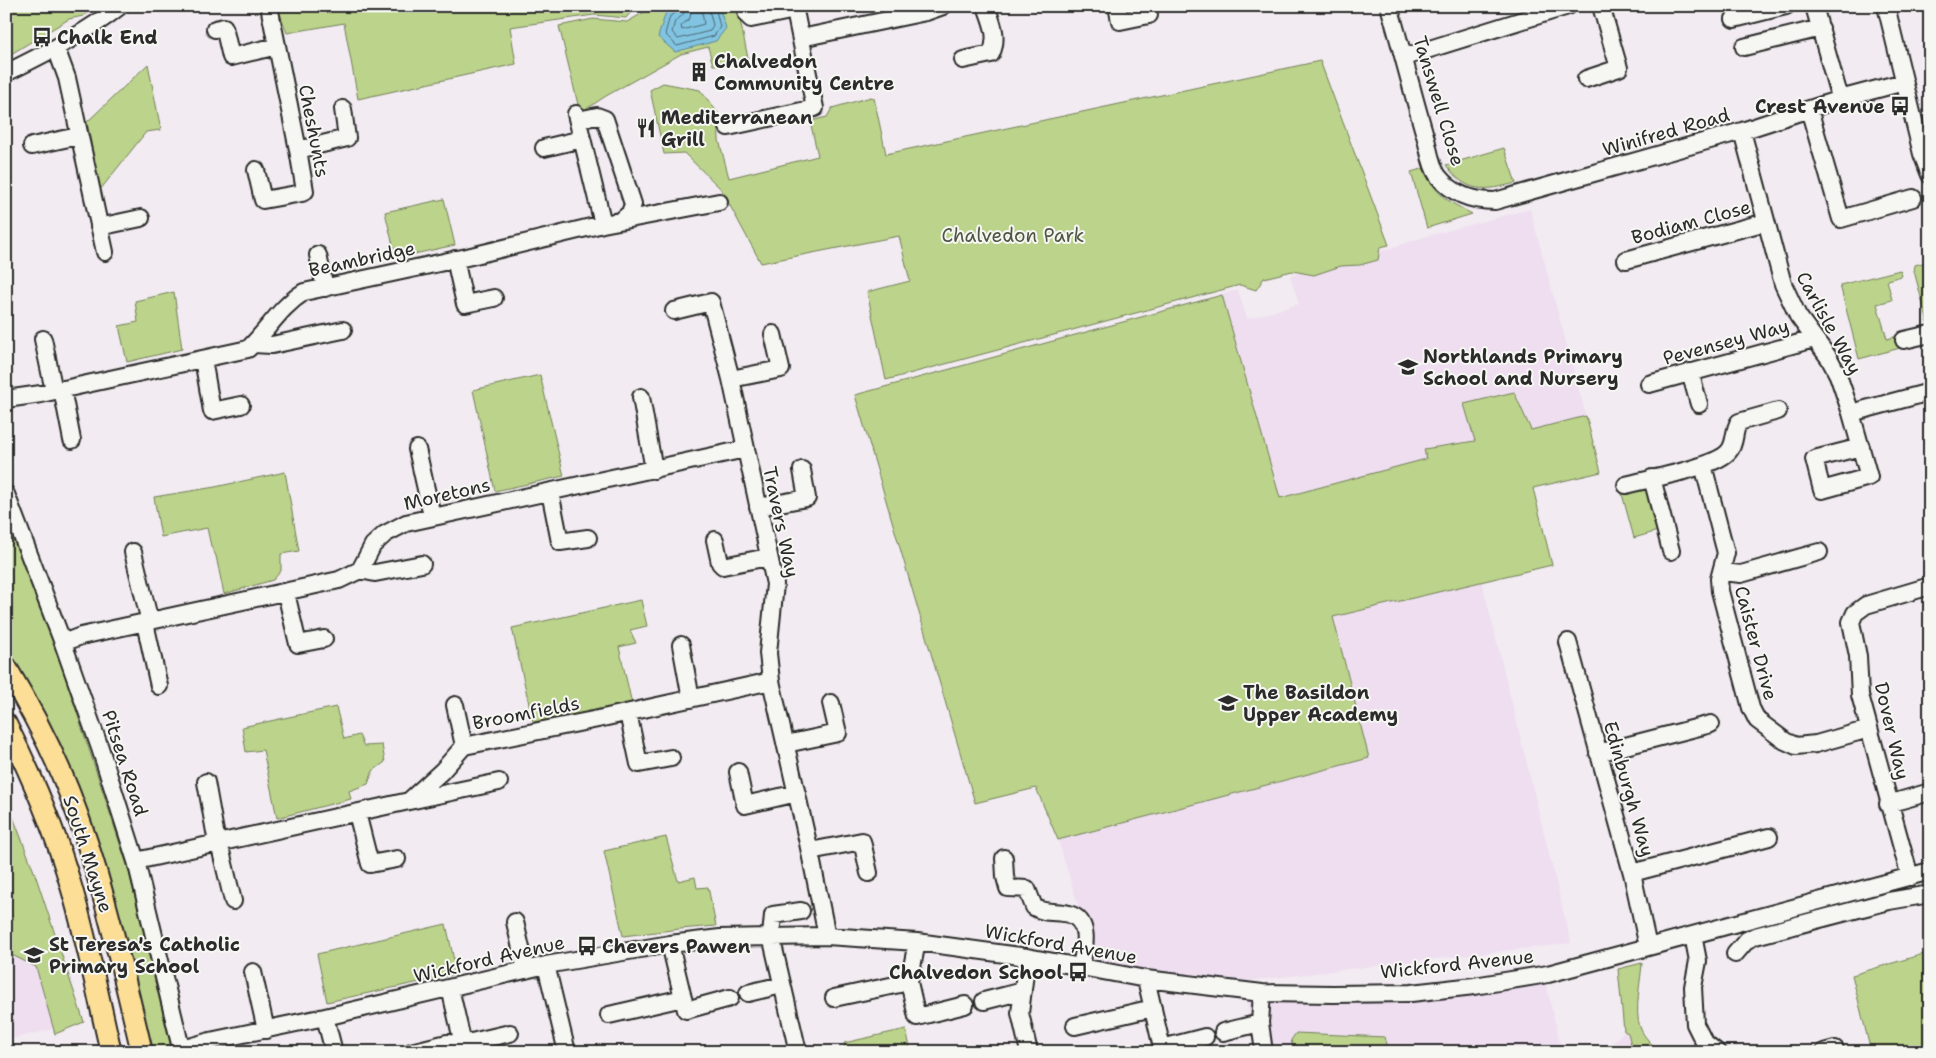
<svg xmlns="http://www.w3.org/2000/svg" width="1936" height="1058" font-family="'Shantell Sans',sans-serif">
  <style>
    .built { fill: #eedef0 }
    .green { fill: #bbd38a; stroke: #737f5a }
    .water { fill: #81c4e2; stroke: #5f8799 }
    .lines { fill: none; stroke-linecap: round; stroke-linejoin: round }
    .shore { stroke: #4d6874; stroke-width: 1 }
    .minor-casing { stroke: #2b2b2b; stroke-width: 20 }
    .major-casing { stroke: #2b2b2b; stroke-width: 24 }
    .minor { stroke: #f6f6f2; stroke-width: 16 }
    .major { stroke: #fdde96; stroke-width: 20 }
    .labels { text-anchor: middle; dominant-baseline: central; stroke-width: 4; stroke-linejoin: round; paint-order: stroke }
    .poi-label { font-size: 19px; font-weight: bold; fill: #2b2b2b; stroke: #f6f6f2; text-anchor: start }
    .street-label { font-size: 19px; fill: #2b2b2b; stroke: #f6f6f2 }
    .park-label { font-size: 19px; fill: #4f5543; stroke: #f6f6f2 }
  </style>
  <rect width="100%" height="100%" fill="#f2ebf1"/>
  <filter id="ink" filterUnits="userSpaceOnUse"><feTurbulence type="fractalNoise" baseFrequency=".02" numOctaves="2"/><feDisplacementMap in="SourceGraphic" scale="10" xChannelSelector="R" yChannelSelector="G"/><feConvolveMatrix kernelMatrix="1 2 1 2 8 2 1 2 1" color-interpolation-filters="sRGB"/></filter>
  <g filter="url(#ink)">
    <!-- built -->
    <path class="built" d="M1530,209L1601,472L1533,488L1552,565L1482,582L1571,943L1247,981L1158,971L1095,960L1058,840L1036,788L975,803L855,395L1238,290L1247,319L1299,304L1290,276L1385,250L1424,237Z
      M6,798L20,830L84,1022L6,1040Z
      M1544,977L1560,1043L1525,1052H1258L1246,1000L1407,1002Z
      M1624,1031L1628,1033L1633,1052H1604Z"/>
    <!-- green -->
    <path class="green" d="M6,6H96L83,16L69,19L6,57Z
      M277,6H636L626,18L594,15L510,27L516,64L358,99L344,23L287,33Z
      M655,6H737L749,63L713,65L708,47L681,54L606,96L580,113L559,26L593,19L627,22Z
      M1320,61L1389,245L1380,247L1378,260L1360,265L1341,266L1314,275L1292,271L1264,278L1256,290L1240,285L886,380L867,292L910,281L899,236L761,263L721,189L684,153L664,154L650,90L663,83L700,90L718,113L719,140L729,178L818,156L810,121L827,117L832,108L871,97L874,98L886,154Z
      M148,64L161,130L146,132L100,190L87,122Z
      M1504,148L1516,183C1484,191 1467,194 1446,165Z
      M1425,168C1436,197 1447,200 1472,214L1427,228L1411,172Z
      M444,199L455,245L396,258L385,212Z
      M1930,261V340L1859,359L1840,285L1900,270L1902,276L1887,280L1892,300L1877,304L1887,339L1929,327L1914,271L1915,265Z
      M174,292L182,349L127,362L119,326L138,322L135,301Z
      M1222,295L1280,498L1426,459L1424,449L1475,441L1464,404L1514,392L1531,430L1586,416L1601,472L1533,488L1552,565L1333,617L1369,758L1058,840L1036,788L975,803L855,395Z
      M540,375L564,476L495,491L473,390Z
      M285,472L299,551L281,554V571L273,580L224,594L216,556L211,546L207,528L161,537L154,497L215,487Z
      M1646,488L1658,531L1634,538L1622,494Z
      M6,519L57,652L128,868L172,1052H148L28,690L6,655Z
      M641,600L647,626L630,630L636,643L619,647L632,704L533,722L512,628Z
      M336,707L344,739L359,735L364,746L382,745L385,762L373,771L368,784L349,791L351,799L277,818L263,750L246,752L242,727Z
      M6,799L35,874L84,1022L55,1034L36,967L14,956L6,958Z
      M666,837L678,881L695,877L697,888L708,887L716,926L680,929L623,936L604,851Z
      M446,924L457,974L327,1002L317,954Z
      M1930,952V1052H1871L1852,975Z
      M1642,963C1641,980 1634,1011 1640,1027C1644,1038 1653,1045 1661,1052H1633L1628,1033L1624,1031L1618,969Z
      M906,1029L911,1052H846L844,1043Z
      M1296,1033L1385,1037L1389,1052H1294L1291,1040Z"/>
    <!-- water -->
    <path class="water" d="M679,6L719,7L726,28L716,41L675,52L658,37L666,12Z"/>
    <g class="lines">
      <!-- shore -->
      <path class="shore" d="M679,6L677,12L670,16L665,34L677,46L714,36L720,27L715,6
        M685,6L683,15L675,21L672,32L678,39L710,31L713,25L708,6
        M692,6L690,18L681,26L682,30L704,24L701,6"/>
      <defs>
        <path id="minor" d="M745,6L747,15L751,19L795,10
          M1117,6L1120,21L1149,15
          M1389,6C1402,50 1413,95 1426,139C1429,151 1431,166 1438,176C1453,195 1472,201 1495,201L1742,131L1840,99L1904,82
          M1814,6L1840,99
          M1886,6L1922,154L1930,175
          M1734,19L1786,6
          M215,29L224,27L231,57L277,46
          M801,38L926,12L943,6
          M1744,47L1821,28
          M56,48L67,78L105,252
          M1404,57L1568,6
          M963,60L991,54C999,37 992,23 986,6
          M6,73C46,53 85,34 120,6
          M1586,79L1619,68L1601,6
          M1809,109L1841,219L1913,198
          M576,114L603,224
          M578,120L597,116L605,119L633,204L630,213L622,220
          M728,127L815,108L794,6
          M1742,131L1783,284L1798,316L1829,358L1838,375L1851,413L1869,477L1822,490L1814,459L1861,447
          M32,146L78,136
          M544,148L582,139
          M298,150L347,138L343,109
          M256,170L263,200L302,193L305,191L298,150L269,6
          M99,227L141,218
          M318,255L325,288
          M455,259L465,304L494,298
          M1626,260L1766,222
          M674,311L711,302L731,379L775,584L768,653L771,681L808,843L827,936
          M43,339L54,391
          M1904,340L1930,334
          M253,344L272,345L343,330
          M203,359L212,411L241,405
          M1690,372L1699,404
          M731,379L781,369L773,334
          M1649,384L1814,339
          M62,389L72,440
          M641,397L654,470
          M6,399L41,394L248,349C268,330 280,307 304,292L467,257L603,224L719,202
          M1851,413L1930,392
          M417,449L432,516
          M1703,465L1726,553L1719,579L1720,591L1751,708L1757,720L1785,741L1796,746L1816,744L1869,729
          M1652,478L1671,551
          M1626,485C1648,479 1717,467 1729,451C1736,443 1733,431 1739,422L1778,411
          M550,492L560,542L588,538
          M6,494L63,643L100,748L136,861L182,1052
          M758,507L807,498L802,470
          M715,540L720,563L723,566L768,557
          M133,552L150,622
          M360,570L375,573L422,564
          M1722,572L1741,574L1819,552
          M286,593L298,644L324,639
          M145,623L159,686
          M1568,642L1632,873L1648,947
          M63,643L81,636L339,580L360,570L373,545L385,534L406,523L745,449
          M681,645L691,699
          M455,705L464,746
          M628,713L639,764L671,758
          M786,744L838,733L831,703
          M1598,753L1711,724
          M738,772L745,805L797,793
          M206,782L217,843
          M409,801L499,782
          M1888,804L1930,792
          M357,813L370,864L397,859
          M219,843L233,901
          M810,851L862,841L869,873
          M1004,858L1005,877L1008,888L1027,889L1034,907C1045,914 1056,911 1069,914C1092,921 1084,950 1081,967
          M136,861L409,801L442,771L464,746L598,719L771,681
          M1632,873L1769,837
          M1910,877L1860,695L1858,656L1851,622L1855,613L1866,605L1930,586
          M515,922L526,970
          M1693,935L1698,961L1693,987L1695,1024L1704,1042L1717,1052
          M917,942L909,982L917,1017L965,1005
          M670,944L683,998
          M1735,954L1747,940L1755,936L1889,901L1930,894
          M1027,957L1020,1013L1029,1052
          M546,965L567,1052
          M253,972L266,1030
          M1146,979L1162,1048L1205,1037
          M450,988L463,1044
          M748,993L782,985
          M1262,993L1260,1023L1264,1052
          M834,998L909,982
          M984,1001L1023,991
          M609,1015L683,998L686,1010L730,998
          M325,1017L334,1052
          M1075,1026L1153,1008
          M1223,1032L1260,1023
          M182,1049L210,1041L325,1017L546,965L670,944L720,938L827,936L917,942L1027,957L1146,979L1262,993L1333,994L1411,993L1474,986L1548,974L1930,871
          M411,1052L447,1043L463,1044L510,1033
          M798,1052L771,936L773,915L801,911
          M1824,1052L1835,1049"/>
        <path id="major" d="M6,667C30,707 52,749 69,792C102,876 121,965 142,1052
          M6,724C32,776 55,830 71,886C87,940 98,996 111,1052"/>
      </defs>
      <!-- minor casing -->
      <use href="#minor" class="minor-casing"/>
      <!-- major casing -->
      <use href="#major" class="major-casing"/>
      <!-- minor -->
      <use href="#minor" class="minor"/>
      <!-- major -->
      <use href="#major" class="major"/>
    </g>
  </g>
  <!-- icons -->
  <defs>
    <symbol id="bus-bare" viewBox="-9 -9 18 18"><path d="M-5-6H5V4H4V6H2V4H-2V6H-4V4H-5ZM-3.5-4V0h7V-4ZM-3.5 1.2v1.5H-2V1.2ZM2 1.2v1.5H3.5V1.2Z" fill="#2b2b2b" stroke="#f6f6f2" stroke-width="2.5" paint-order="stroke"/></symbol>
    <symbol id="building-bare" viewBox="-9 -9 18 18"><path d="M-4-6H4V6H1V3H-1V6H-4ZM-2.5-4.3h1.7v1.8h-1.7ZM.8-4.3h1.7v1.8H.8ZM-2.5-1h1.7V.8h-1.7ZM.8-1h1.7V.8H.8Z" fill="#2b2b2b" stroke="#f6f6f2" stroke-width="2.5" paint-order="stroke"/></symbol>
    <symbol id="restaurant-bare" viewBox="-9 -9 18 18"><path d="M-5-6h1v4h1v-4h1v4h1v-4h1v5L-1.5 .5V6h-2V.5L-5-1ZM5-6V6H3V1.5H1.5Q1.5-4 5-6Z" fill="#2b2b2b" stroke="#f6f6f2" stroke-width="2.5" paint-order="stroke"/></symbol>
    <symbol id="school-bare" viewBox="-9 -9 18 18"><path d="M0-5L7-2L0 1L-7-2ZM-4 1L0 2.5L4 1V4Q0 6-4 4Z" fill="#2b2b2b" stroke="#f6f6f2" stroke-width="2.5" paint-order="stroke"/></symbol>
  </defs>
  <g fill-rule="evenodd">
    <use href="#bus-bare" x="28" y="23" width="28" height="28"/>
    <use href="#building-bare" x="685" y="58" width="28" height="28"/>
    <use href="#bus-bare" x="1886" y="92" width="28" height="28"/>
    <use href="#restaurant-bare" x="632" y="114" width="28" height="28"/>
    <use href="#school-bare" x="1394" y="353" width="28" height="28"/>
    <use href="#school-bare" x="1214" y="689" width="28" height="28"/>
    <use href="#bus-bare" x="573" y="932" width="28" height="28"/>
    <use href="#school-bare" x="20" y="941" width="28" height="28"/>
    <use href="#bus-bare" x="1064" y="958" width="28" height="28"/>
  </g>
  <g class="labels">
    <!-- poi labels -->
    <g class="poi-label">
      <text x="57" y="37">Chalk End</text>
      <text x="714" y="61">Chalvedon<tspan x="714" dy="22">Community Centre</tspan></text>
      <text x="1885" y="106" text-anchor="end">Crest Avenue</text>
      <text x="661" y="117">Mediterranean<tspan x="661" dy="22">Grill</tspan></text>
      <text x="1423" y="356">Northlands Primary<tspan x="1423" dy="22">School and Nursery</tspan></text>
      <text x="1243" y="692">The Basildon<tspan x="1243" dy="22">Upper Academy</tspan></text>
      <text x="49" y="944">St Teresa's Catholic<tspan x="49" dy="22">Primary School</tspan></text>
      <text x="602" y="946">Chevers Pawen</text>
      <text x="1063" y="972" text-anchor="end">Chalvedon School</text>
    </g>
    <!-- street labels -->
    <g class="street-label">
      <text transform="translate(1439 101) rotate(73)">Tanswell Close</text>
      <text transform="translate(314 131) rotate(79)">Cheshunts</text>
      <text transform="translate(1666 132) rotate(-16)">Winifred Road</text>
      <text transform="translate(1691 222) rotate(-15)">Bodiam Close</text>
      <text transform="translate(362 259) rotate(-12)">Beambridge</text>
      <text transform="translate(1829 323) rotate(61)">Carlisle Way</text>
      <text transform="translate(1726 342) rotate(-15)">Pevensey Way</text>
      <text transform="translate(447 494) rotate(-13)">Moretons</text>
      <text transform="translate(781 522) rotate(78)">Travers Way</text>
      <text transform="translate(1756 643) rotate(75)">Caister Drive</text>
      <text transform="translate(526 713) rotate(-11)">Broomfields</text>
      <text transform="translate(1892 731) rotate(77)">Dover Way</text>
      <text transform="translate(125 763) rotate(72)">Pitsea Road</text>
      <text transform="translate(1629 789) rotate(74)">Edinburgh Way</text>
      <text transform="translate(88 854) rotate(72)">South Mayne</text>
      <text transform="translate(1061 944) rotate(10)">Wickford Avenue</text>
      <text transform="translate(489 959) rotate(-13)">Wickford Avenue</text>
      <text transform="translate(1457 964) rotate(-6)">Wickford Avenue</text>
    </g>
    <!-- park labels -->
    <g class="park-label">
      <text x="1013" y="235">Chalvedon Park</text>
    </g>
  </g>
  <!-- margin -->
  <rect width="1936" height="1058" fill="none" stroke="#f6f6f2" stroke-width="25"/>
  <rect x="12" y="12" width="1911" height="1033" fill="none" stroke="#2b2b2b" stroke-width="2" filter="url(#ink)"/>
</svg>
